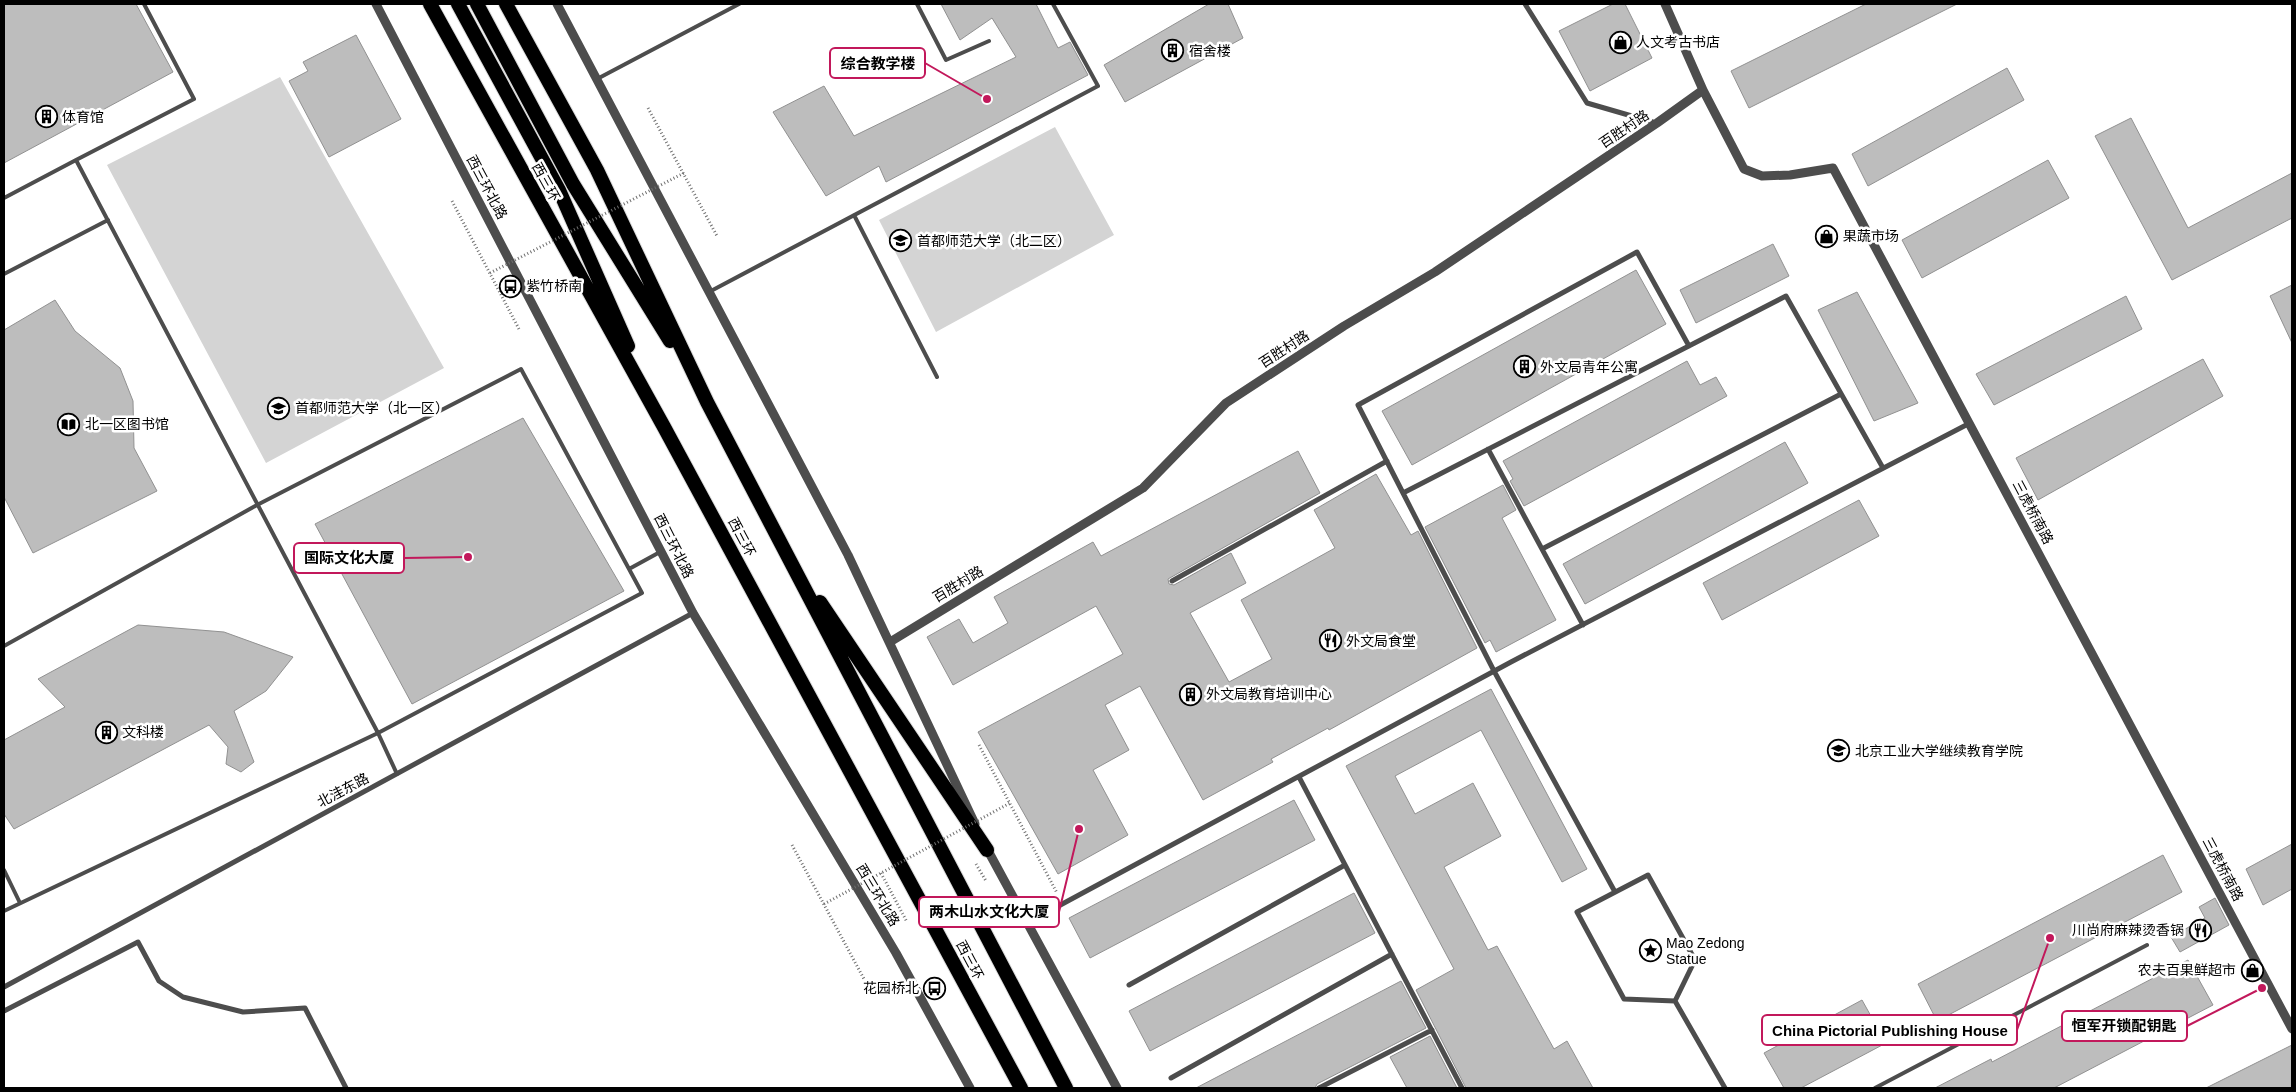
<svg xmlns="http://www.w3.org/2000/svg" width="2296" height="1092" font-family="Helvetica,'Noto Sans SC',sans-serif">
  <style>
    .green { fill: #d4d4d4 }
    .building { fill: #bdbdbd; stroke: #919191 }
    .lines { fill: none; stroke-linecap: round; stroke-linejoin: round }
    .trunk-casing { stroke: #dbdbdb; stroke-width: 16 }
    .path { stroke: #6f6f6f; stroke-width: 3; stroke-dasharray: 1 2.5; stroke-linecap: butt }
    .service { stroke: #4d4d4d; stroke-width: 4 }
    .minor { stroke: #4d4d4d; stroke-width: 5 }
    .tertiary { stroke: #4d4d4d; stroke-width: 9 }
    .trunk { stroke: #000; stroke-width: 14 }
    .path-bridge { stroke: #6f6f6f; stroke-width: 3; stroke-dasharray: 1 2.5; stroke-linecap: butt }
    .labels { text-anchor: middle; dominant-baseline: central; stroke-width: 5; stroke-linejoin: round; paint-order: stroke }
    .poi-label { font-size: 14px; fill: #000; stroke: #fff; text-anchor: start }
    .street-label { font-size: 14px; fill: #000; stroke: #fff }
    .leader { fill: none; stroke: #c2185b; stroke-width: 2 }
    .callout-dot { fill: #c2185b; stroke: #fff; stroke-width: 2 }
    .callout { fill: #fff; stroke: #c2185b; stroke-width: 2 }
    .callout-label { font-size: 15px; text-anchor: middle; font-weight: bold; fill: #000 }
  </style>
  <rect width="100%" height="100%" fill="#fff"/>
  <!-- green -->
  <path class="green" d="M280,77L444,368L266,463L107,165Z
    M1055,127L1114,235L936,332L879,220Z"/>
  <!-- building -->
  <path class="building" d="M4,4H136L173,72L4,163Z
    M941,4H1036L1058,48L1070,42L1088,75L886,182L879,166L826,196L773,112L824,86L854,136L1016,57L992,18L960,40Z
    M1209,4H1228L1243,38L1125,102L1104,65Z
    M1613,4H1625L1652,58L1590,91L1559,31Z
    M1866,4H1957L1749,108L1731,71Z
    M356,35L401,119L329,157L289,81L308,71L303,62Z
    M2007,68L2024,100L1868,186L1852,154Z
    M2131,118L2188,228L2292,173V218L2172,280L2095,136Z
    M2048,160L2069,198L1922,278L1902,240Z
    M1773,244L1789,276L1696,323L1680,290Z
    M1636,270L1666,324L1412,465L1382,411Z
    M2292,285V343L2270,296Z
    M1857,292L1918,403L1874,421L1818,310Z
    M2126,296L2142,329L1994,405L1976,374Z
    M55,300L75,331L120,368L133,401L134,448L157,491L33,553L4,497V330Z
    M2203,359L2223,396L2038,500L2016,458Z
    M1687,361L1700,385L1716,377L1727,396L1524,506L1510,481L1513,479L1503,461Z
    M523,418L624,591L412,704L315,524Z
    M1785,442L1808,483L1585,604L1563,564Z
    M1298,451L1320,493L1168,579L1169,584L1174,585L1231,553L1246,583L1190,613L1229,682L1272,659L1241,600L1335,548L1314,510L1376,474L1411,535L1418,531L1477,648L1329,730L1328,728L1271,759L1273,762L1203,800L1140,686L1105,705L1129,750L1093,770L1128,835L1058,874L978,732L1123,654L1096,606L953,685L927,637L959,619L973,643L1008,623L994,597L1093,542L1101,556Z
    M1503,485L1516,510L1502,518L1556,620L1496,652L1490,640L1485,643L1425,527Z
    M1859,500L1879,536L1722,620L1703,583Z
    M138,625L224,632L293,657L266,691L234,711L254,762L241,772L226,764L228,747L209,725L14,829L4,814V740L65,707L38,679Z
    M1491,689L1587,869L1562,882L1481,730L1395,776L1415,814L1473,783L1501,836L1444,867L1488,950L1497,946L1554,1049L1567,1041L1593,1088H1466L1416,990L1454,969L1346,766Z
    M1294,800L1315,840L1090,958L1069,918Z
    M2292,844V889L2263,905L2246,869Z
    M2163,855L2182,892L1937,1021L1918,984Z
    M1354,893L1375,933L1150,1051L1129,1011Z
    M2215,898L2229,925L2180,952L2171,937L2205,918L2199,907Z
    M2188,960L2213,1005L2054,1088H1935L1991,1059L1992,1062Z
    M1401,981L1426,1028L1317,1084L1315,1088H1196Z
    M1862,1000L1886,1043L1801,1088H1784L1764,1053Z
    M1430,1036L1457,1088H1407L1390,1057Z
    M2292,1045V1088H2206Z"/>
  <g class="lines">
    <defs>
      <path id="trunk" d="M430,4L664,427L1021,1088
        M458,4L559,190L628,346
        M477,4L573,184L670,341
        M506,4L597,170L707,402L1066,1088
        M820,602L987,850"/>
    </defs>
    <!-- trunk casing -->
    <use href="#trunk" class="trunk-casing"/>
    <!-- path -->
    <path class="path" d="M648,108L717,236
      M452,201L520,331
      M979,745L1057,893
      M792,845L864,979
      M976,864L986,881
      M881,873L907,922"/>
    <!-- service -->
    <path class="service" d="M917,4L946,60L989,41
      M597,79L739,4
      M76,160L194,99L144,4
      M4,198L76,160L378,733L397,774
      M854,215L937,377
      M4,274L108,220
      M709,292L1098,86L1053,4
      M629,569L660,552
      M4,646L257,505L521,369L642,593L378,733L4,911
      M4,870L20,903
      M1875,1088L2147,945"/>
    <!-- minor -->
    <path class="minor" d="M1525,4L1587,103L1656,123
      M1488,449L1583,625
      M1403,493L1358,405L1637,252L1689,346
      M1542,549L1841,394
      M1172,581L1387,461
      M1299,777L1462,1088
      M1648,875L1695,960L1675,1001L1624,999L1577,912Z
      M1615,892L1494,671L1403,493L1786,296L1883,468
      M1027,923L1511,662L1970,423
      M1129,985L1345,865
      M4,987L693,613
      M1675,1001L1725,1088
      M4,1011L138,942L159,981L183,997L243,1012L305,1008L346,1088
      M1171,1078L1392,954
      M1319,1088L1432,1030"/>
    <!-- tertiary -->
    <path class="tertiary" d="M376,4L693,613L896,953L970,1088
      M557,4L848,555L975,824
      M1665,4L1703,90L1744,169L1762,176L1790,175L1833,168L2292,1029
      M890,642L1143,488L1226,403L1344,326L1435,272L1657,123L1703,90
      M986,847L1117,1088"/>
    <!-- trunk -->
    <use href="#trunk" class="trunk"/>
    <!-- path-bridge -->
    <path class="path-bridge" d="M490,273L684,173
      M824,904L1010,803"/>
  </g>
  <!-- icons -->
  <defs>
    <symbol id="shop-ring" viewBox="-11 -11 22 22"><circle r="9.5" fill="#fff" stroke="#000" stroke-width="1.5"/><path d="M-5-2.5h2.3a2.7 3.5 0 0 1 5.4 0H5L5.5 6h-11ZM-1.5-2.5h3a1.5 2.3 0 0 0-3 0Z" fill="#000"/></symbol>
    <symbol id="building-ring" viewBox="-11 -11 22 22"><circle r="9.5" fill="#fff" stroke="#000" stroke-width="1.5"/><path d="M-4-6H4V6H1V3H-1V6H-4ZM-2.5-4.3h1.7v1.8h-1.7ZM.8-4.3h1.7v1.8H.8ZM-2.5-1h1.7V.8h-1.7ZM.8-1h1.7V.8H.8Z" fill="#000"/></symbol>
    <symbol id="university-ring" viewBox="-11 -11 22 22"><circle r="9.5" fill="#fff" stroke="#000" stroke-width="1.5"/><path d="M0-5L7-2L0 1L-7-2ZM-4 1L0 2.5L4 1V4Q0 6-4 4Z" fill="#000"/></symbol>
    <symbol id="bus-ring" viewBox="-11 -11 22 22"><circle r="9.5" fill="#fff" stroke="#000" stroke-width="1.5"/><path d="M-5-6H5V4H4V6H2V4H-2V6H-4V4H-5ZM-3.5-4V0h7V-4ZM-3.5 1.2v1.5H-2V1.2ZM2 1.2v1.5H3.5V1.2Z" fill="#000"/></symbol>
    <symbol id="library-ring" viewBox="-11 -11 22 22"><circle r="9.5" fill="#fff" stroke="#000" stroke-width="1.5"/><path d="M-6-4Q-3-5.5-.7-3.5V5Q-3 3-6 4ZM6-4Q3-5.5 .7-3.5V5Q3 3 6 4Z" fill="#000"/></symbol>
    <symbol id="restaurant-ring" viewBox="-11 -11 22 22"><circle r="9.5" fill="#fff" stroke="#000" stroke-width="1.5"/><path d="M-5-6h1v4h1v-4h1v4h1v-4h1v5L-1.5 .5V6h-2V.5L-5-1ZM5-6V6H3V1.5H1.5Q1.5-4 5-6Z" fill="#000"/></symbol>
    <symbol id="sight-ring" viewBox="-11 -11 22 22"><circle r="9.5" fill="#fff" stroke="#000" stroke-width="1.5"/><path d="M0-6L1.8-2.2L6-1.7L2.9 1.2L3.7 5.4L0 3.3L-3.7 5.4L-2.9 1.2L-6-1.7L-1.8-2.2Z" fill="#000"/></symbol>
  </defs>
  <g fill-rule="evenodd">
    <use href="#shop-ring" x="1608" y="30" width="25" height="25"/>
    <use href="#building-ring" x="1160" y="38" width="25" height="25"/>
    <use href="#building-ring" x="34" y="104" width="25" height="25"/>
    <use href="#shop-ring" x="1814" y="224" width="25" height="25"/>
    <use href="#university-ring" x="888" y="228" width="25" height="25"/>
    <use href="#bus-ring" x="498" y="274" width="25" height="25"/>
    <use href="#building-ring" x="1512" y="354" width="25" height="25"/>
    <use href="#university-ring" x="266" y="396" width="25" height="25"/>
    <use href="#library-ring" x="56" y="412" width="25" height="25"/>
    <use href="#restaurant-ring" x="1318" y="628" width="25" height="25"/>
    <use href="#building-ring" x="1178" y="682" width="25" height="25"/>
    <use href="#building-ring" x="94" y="720" width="25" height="25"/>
    <use href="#university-ring" x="1826" y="738" width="25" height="25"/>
    <use href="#restaurant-ring" x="2188" y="918" width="25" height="25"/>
    <use href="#sight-ring" x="1638" y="938" width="25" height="25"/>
    <use href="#shop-ring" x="2240" y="958" width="25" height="25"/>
    <use href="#bus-ring" x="922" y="976" width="25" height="25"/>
  </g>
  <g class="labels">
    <!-- poi labels -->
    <g class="poi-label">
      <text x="1636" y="42">人文考古书店</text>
      <text x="1189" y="51">宿舍楼</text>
      <text x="62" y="117">体育馆</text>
      <text x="1843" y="236">果蔬市场</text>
      <text x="917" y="241">首都师范大学（北二区）</text>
      <text x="526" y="286">紫竹桥南</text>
      <text x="1540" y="367">外文局青年公寓</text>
      <text x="295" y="408">首都师范大学（北一区）</text>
      <text x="85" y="424">北一区图书馆</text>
      <text x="1346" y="641">外文局食堂</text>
      <text x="1206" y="694">外文局教育培训中心</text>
      <text x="122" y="732">文科楼</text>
      <text x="1855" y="751">北京工业大学继续教育学院</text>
      <text x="2184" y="930" text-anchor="end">川尚府麻辣烫香锅</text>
      <text x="1666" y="943">Mao Zedong<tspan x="1666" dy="16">Statue</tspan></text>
      <text x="2236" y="970" text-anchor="end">农夫百果鲜超市</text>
      <text x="919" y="988" text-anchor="end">花园桥北</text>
    </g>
    <!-- street labels -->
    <g class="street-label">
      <text transform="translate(1624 129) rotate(-34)">百胜村路</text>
      <text transform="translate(546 182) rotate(61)">西三环</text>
      <text transform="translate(487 187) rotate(62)">西三环北路</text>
      <text transform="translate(1284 349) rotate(-33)">百胜村路</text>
      <text transform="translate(2033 512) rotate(62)">三虎桥南路</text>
      <text transform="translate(742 537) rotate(62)">西三环</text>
      <text transform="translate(674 546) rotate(63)">西三环北路</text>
      <text transform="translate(958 584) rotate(-31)">百胜村路</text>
      <text transform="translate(343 790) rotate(-28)">北洼东路</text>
      <text transform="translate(2223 869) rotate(62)">三虎桥南路</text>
      <text transform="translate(878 895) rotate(59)">西三环北路</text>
      <text transform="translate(970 960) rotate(62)">西三环</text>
    </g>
  </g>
  <!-- callouts -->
  <path class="leader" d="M987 99L925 63M468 557L404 558M1079 829L1059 912M2262 988L2187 1026M2050 938L2017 1030"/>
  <g class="callout-dot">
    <circle cx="987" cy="99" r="5"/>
    <circle cx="468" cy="557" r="5"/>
    <circle cx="1079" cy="829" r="5"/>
    <circle cx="2262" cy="988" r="5"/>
    <circle cx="2050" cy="938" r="5"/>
  </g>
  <g class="callout">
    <rect x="830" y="48" width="95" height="30" rx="5"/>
    <rect x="294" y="543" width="110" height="30" rx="5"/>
    <rect x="919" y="897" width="140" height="30" rx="5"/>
    <rect x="2062" y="1011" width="125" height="30" rx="5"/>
    <rect x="1762" y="1015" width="255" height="30" rx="5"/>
  </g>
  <g class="callout-label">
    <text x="878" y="69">综合教学楼</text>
    <text x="349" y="563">国际文化大厦</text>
    <text x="989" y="917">两木山水文化大厦</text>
    <text x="2124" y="1031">恒军开锁配钥匙</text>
    <text x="1890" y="1036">China Pictorial Publishing House</text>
  </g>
  <!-- border -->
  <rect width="2296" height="1092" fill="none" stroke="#000000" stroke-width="10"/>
</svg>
